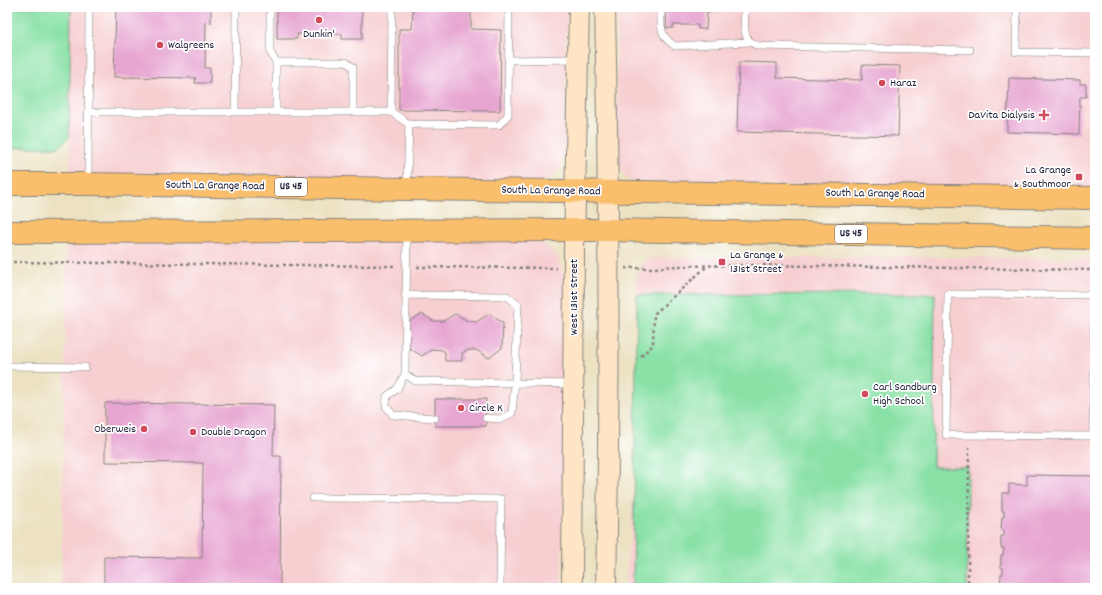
<svg xmlns="http://www.w3.org/2000/svg" width="1102" height="595" font-family="Dekko,sans-serif">
  <style>
    .built { fill: #f7cfd1 }
    .green { fill: #89e1a6; stroke: #568270 }
    .building { fill: #e7a6d2 }
    .lines { fill: none; stroke-linecap: round; stroke-linejoin: round }
    .lane-casing { stroke: #87827e; stroke-width: 8 }
    .secondary-casing { stroke: #87827e; stroke-width: 22 }
    .highway-casing { stroke: #87827e; stroke-width: 24 }
    .path { stroke: #87827e; stroke-width: 2.5; stroke-dasharray: 3 3; stroke-linecap: butt }
    .lane { stroke: #fff; stroke-width: 7 }
    .secondary { stroke: #fde5c5; stroke-width: 20 }
    .highway { stroke: #f9bf6d; stroke-width: 22 }
    .poi-dot { fill: #d1495b; stroke: #fff; stroke-width: 1.5 }
    .labels { text-anchor: middle; dominant-baseline: central; stroke-width: 3.5; stroke-linejoin: round; paint-order: stroke }
    .shield { fill: #fff; stroke: #646476; stroke-width: 1 }
    .shield-label { font-size: 11px; font-weight: bold; fill: #22223b }
    .poi-label { font-size: 12px; fill: #22223b; stroke: #fff; text-anchor: start }
    .street-label { font-size: 12px; fill: #22223b; stroke: #fff }
  </style>
  <rect width="100%" height="100%" fill="#fff"/>
  <filter id="ink" filterUnits="userSpaceOnUse"><feTurbulence type="fractalNoise" baseFrequency=".025" numOctaves="2"/><feDisplacementMap in="SourceGraphic" scale="8" xChannelSelector="R" yChannelSelector="G"/><feConvolveMatrix kernelMatrix="1 2 1 2 8 2 1 2 1" color-interpolation-filters="sRGB"/></filter>
  <filter id="wash" filterUnits="userSpaceOnUse"><feTurbulence type="fractalNoise" baseFrequency=".012" numOctaves="4" result="noise"/><feDisplacementMap in="SourceGraphic" scale="16" xChannelSelector="R" yChannelSelector="G"/><feGaussianBlur stdDeviation="0.9" result="paint"/><feColorMatrix in="noise" values="0 0 0 0 0 0 0 0 0 0 0 0 0 0 0 0 0 1.4 0 .05"/><feComposite in="paint" operator="in"/></filter>
  <g filter="url(#wash)">
    <rect width="100%" height="100%" fill="#ece2c2"/>
    <!-- built -->
    <path class="built" d="M71,7H567L565,151L560,167L553,176L540,185L69,183Z
      M617,7H1095V192L634,184L625,176L620,166L616,153Z
      M67,238L533,239L548,247L558,258L563,270L565,298L562,588H61Z
      M918,257L1095,259V588H625L634,493L637,295L636,281L641,265L648,258Z"/>
    <!-- green -->
    <path class="green" d="M7,7H71L69,137L59,147L7,148Z
      M935,294L933,467H968L967,588H633L637,295Z"/>
    <g id="blocks">
      <!-- building -->
      <path class="building" d="M116,7H206V9H211V23L206,22L205,68H210V83H195L196,78L114,77Z
        M277,7H362V39H342V34H297V39H277Z
        M413,7H471V29L501,30L500,111L399,110V29H412Z
        M667,7H717V12H707L706,29H698V25H673V28H666Z
        M739,62L777,63V78L862,80V65L900,66L898,136L737,132Z
        M1009,78L1080,80V84H1086V97H1080L1079,134L1007,132Z
        M422,314L433,321H443L455,314L468,321L476,322L489,314L503,323L502,348L489,358L476,350H468L462,353V361H445V352L442,350L432,349L422,356L409,348V321Z
        M435,399H486V426H435Z
        M105,403L274,405L273,456H281L280,588H104V557L202,558L203,463L105,462Z
        M1027,475L1095,476V588H1003V587H1000L1001,574H1003V568H1001V555H1003L1004,548H1001V536H1004V530H1001L1002,517H1004V511H1002V493H1009V484L1027,485Z"/>
    </g>
  </g>
  <g filter="url(#ink)">
    <use href="#blocks" fill-opacity="0" stroke="#87827e" stroke-width="1"/>
    <g class="lines">
      <defs>
        <path id="lane" d="M270,7V52L276,62
          M661,7C661,25 658,35 675,46L749,42
          M745,7C745,23 740,41 759,46L970,50
          M1017,7L1016,52L1095,53
          M508,60L576,59
          M88,112H391L392,7
          M235,112L236,7
          M276,112V62H346L353,67V112
          M391,112L409,124L407,187
          M409,124L499,125L508,115L509,7
          M88,183L89,7
          M407,233L405,374L415,381L571,384
          M405,295L507,296L518,305L515,382L512,413L500,419L486,418
          M1095,295L1093,436L946,435L948,294L1095,295
          M7,366L85,367
          M405,374L397,389L387,396L386,406L393,415L435,418
          M313,498L501,499L500,588"/>
        <path id="secondary" d="M605,7C609,201 610,394 606,588
          M572,588L574,252L579,7"/>
        <path id="highway" d="M7,184H88L407,189L1095,198
          M7,232L608,230L1095,238"/>
      </defs>
      <!-- lane casing -->
      <use href="#lane" class="lane-casing"/>
      <!-- secondary casing -->
      <use href="#secondary" class="secondary-casing"/>
      <!-- highway casing -->
      <use href="#highway" class="highway-casing"/>
      <!-- path -->
      <path class="path" d="M7,262L394,266
        M417,267L556,268
        M625,268H654L677,266L751,265L1095,270
        M641,356L653,345L654,314L707,266
        M968,588L969,447"/>
      <!-- lane -->
      <use href="#lane" class="lane"/>
      <!-- secondary -->
      <use href="#secondary" class="secondary"/>
      <!-- highway -->
      <use href="#highway" class="highway"/>
    </g>
  </g>
  <!-- markers -->
  <g class="poi-dot">
    <circle cx="319" cy="20" r="4"/>
    <circle cx="160" cy="45" r="4"/>
    <circle cx="882" cy="83" r="4"/>
    <path d="M1042 109h4v4h4v4h-4v4h-4v-4h-4v-4h4z"/>
    <rect x="1075" y="173" width="8" height="8" rx="2"/>
    <rect x="718" y="258" width="8" height="8" rx="2"/>
    <circle cx="865" cy="394" r="4"/>
    <circle cx="461" cy="408" r="4"/>
    <circle cx="144" cy="429" r="4"/>
    <circle cx="193" cy="432" r="4"/>
  </g>
  <g class="labels">
    <!-- shield labels -->
    <g class="shield">
      <rect x="275" y="178" width="32" height="18" rx="3"/>
      <rect x="835" y="225" width="32" height="18" rx="3"/>
    </g>
    <g class="shield-label">
      <text x="291" y="187">US 45</text>
      <text x="851" y="234">US 45</text>
    </g>
    <!-- poi labels -->
    <g class="poi-label">
      <text x="319" y="34" text-anchor="middle">Dunkin'</text>
      <text x="168" y="45">Walgreens</text>
      <text x="890" y="83">Haraz</text>
      <text x="1035" y="115" text-anchor="end">DaVita Dialysis</text>
      <text x="1071" y="170" text-anchor="end">La Grange<tspan x="1071" dy="14">&amp; Southmoor</tspan></text>
      <text x="730" y="255">La Grange &amp;<tspan x="730" dy="14">131st Street</tspan></text>
      <text x="873" y="387">Carl Sandburg<tspan x="873" dy="14">High School</tspan></text>
      <text x="469" y="408">Circle K</text>
      <text x="136" y="429" text-anchor="end">Oberweis</text>
      <text x="201" y="432">Double Dragon</text>
    </g>
    <!-- street labels -->
    <g class="street-label">
      <text transform="translate(215 186) rotate(1)">South La Grange Road</text>
      <text transform="translate(551 191) rotate(1)">South La Grange Road</text>
      <text transform="translate(875 194) rotate(1)">South La Grange Road</text>
      <text transform="translate(574 297) rotate(-90)">West 131st Street</text>
    </g>
  </g>
  <!-- margin -->
  <rect width="1102" height="595" fill="none" stroke="#fff" stroke-width="24"/>
</svg>
